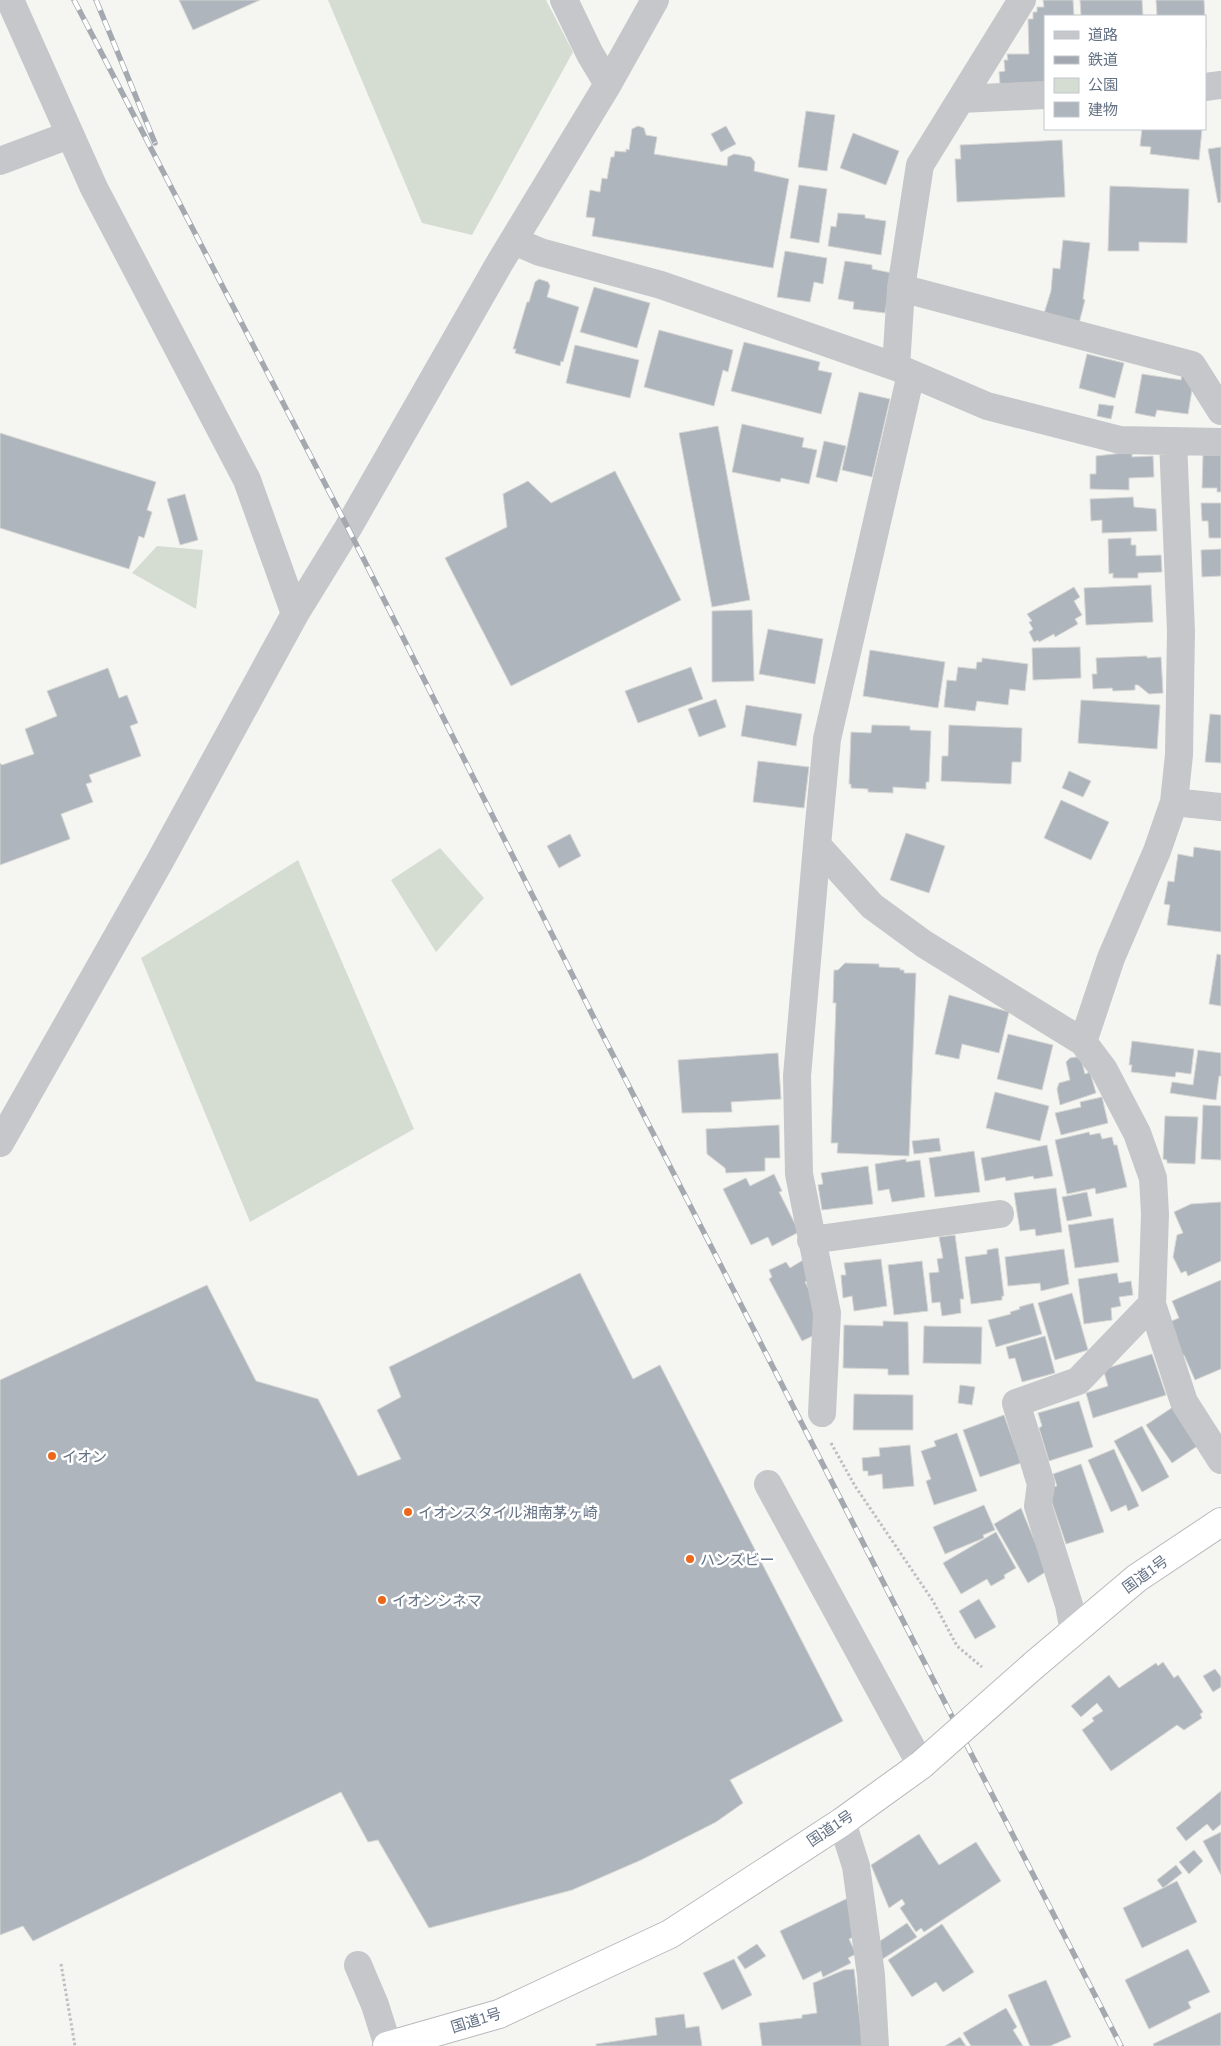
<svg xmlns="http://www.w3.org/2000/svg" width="1221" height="2046" font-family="'Archivo Narrow','Noto Sans JP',sans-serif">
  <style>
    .green { fill: #d5ddd2 }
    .building { fill: #afb5bc; stroke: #d6d7d4 }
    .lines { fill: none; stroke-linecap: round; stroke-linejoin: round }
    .highway-casing { stroke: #b7b9bd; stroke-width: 30 }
    .path { stroke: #bebfc2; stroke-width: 3; stroke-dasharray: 2.5 2.5; stroke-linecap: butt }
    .minor { stroke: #c5c7cb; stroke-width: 28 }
    .highway { stroke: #fff; stroke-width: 28 }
    .rail-casing { stroke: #a4a9b0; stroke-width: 5.5 }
    .rail { stroke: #fff; stroke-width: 4; stroke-dasharray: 11; stroke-linecap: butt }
    .highway-bridge-casing { stroke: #b7b9bd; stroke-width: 30; stroke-linecap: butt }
    .highway-bridge { stroke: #fff; stroke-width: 28 }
    .poi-dot { fill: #ed671a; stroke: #fff; stroke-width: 2 }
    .labels { text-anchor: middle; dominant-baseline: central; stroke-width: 5; stroke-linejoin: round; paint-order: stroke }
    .poi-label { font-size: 15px; fill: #637184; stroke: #fff; text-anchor: start }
    .street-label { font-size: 15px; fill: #637184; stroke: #fff }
  </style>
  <rect width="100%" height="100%" fill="#f5f6f1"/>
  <!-- green -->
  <path class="green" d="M328,0H546L573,52L472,235L422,223Z
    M157,546L203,550L196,609L132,573Z
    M440,848L484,898L436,952L391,880Z
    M298,860L414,1129L250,1222L141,958Z"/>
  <!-- building -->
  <path class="building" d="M179,0H260L193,30Z
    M1043,0H1073L1074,16H1045V83L1000,84L999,72L1005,71L1004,60H1008L1007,54H1029L1028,19H1033V12H1037V7H1044Z
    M1080,0H1142L1143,16H1081Z
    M1156,0H1204L1206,47L1205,16H1157Z
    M806,111L835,115L827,171L798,167Z
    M638,126L644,128L646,135L657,137L654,154L727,166L728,157L734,154L751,157L755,162L754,171L789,179L773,268L592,236L595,218L586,217L590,190L600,192L602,178L607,179L611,157H614L615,151L626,152V149L629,150L632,129Z
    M726,126L736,144L721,152L711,134Z
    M1142,129H1202L1199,160L1150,154L1151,147L1140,146Z
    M853,133L899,151L886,185L840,168Z
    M1062,140L1065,197L957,202L955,159H961L960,145Z
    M1221,147V202L1218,203L1208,149Z
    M799,185L827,189L819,243L790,238Z
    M1110,186L1189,189L1187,243L1139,242V251H1108Z
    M838,213L865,215V218L886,221L881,255L828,246L831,226L836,227Z
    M1063,240L1090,243L1083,299L1085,300L1078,327L1043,317L1051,291L1053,268L1060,269Z
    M785,251L827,258L823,284L814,282L810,302L777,297Z
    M845,261L872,265V269L892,273L885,313L853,309L854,302L838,299Z
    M539,279L548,282L550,286L547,297L579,307L563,362L561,361L560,366L515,353L516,349H513L527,302H529L535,282Z
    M594,287L650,303L637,348L580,332Z
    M659,330L733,350L728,372L723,370L714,406L644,387Z
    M744,342L820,362L818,370L832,373L821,414L731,391Z
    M575,345L639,360L630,398L566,383Z
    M1087,354L1124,363L1115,398L1079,388Z
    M1142,374L1181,380L1182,375L1194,377L1188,414L1157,410L1155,417L1135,413Z
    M859,392L890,399L872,477L842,470Z
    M1099,404L1114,406L1111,419L1097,416Z
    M742,424L804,438L802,447L817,450L809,484L781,478L780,482L732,472Z
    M718,426L750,600L712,607L679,433Z
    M0,433L156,482L147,510L152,512L144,538L139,536L129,569L0,528Z
    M824,441L846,446L837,482L816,477Z
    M1132,452V457L1153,456L1154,477L1129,478V490L1090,489V474H1096V456Z
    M1203,455H1221V492H1217V488H1202Z
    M615,471L681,600L511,686L445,558L507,527L503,494L528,481L551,503Z
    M185,494L198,540L180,545L167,499Z
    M1133,497L1134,507L1156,509L1157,531L1102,533V520L1091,521L1090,499Z
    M1201,503H1221V538H1209L1208,521H1202Z
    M1131,538V545H1136V556L1161,555L1162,572L1138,573V578H1113V573L1109,574L1108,539Z
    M1221,549V576L1202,577L1201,550Z
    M1151,585L1153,622L1086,625L1084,588Z
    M1074,587L1080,597L1074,601L1082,615L1075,619L1078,624L1055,637L1054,634L1039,642L1038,640L1034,642L1029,632L1033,629L1029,622L1032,621L1027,614Z
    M752,610L754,681L712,682V611Z
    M768,629L823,639L815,684L759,674Z
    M1080,647L1081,678L1033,680L1032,648Z
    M870,650L945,662L938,708L863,696Z
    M1147,656V658L1161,657L1163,693L1149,694L1138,685H1135V690L1113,691L1112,688L1093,689L1092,674H1097L1096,658Z
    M982,658L1028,664L1025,691L1010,689L1008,705L977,701L975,711L944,707L947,680L956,681L958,667L976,669L977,662H982Z
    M691,667L703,699L638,723L625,691Z
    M108,668L119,698L127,695L138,723L130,726L141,756L89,775L92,782L86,784L93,802L61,814L70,839L0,865V763L2,765L34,754L25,729L57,716L47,691Z
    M716,699L726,727L699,737L688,709Z
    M1081,700L1160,705L1157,749L1078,743Z
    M746,705L802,714L796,746L741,736Z
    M1210,714L1221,715V763L1205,762Z
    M872,725L910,726V730L931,731L929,782H926V789L893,787V793L868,792V789L851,788V784H849L851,732L871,733Z
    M949,725L1022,728L1021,762H1012L1011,784L941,781L942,756H948Z
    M758,761L809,767L804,808L753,802Z
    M1069,771L1091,781L1083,797L1062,788Z
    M1061,800L1109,822L1091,860L1044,838Z
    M906,833L945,846L929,893L890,880Z
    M570,834L581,856L559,868L547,846Z
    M1194,847L1221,851V932L1167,925L1170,905L1164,904L1168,881L1174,882L1178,854L1193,857Z
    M1217,954L1221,955V1006L1209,1004Z
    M845,963L879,964V967L900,968V970H904V973H916L909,1156L837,1153L838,1143H831L836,1003H833L834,970H838Z
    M949,995L1009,1012L999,1053L962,1044L959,1059L935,1054Z
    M1008,1034L1053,1045L1042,1090L997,1079Z
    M1132,1041L1194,1049L1191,1074L1176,1072L1175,1077L1131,1072L1132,1065H1129Z
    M1198,1050L1221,1053V1076H1219L1216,1100L1170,1093L1172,1082L1193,1085Z
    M778,1053L781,1099L731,1102L732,1112L682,1113L678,1060Z
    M1076,1057L1081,1059L1085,1074L1090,1072L1096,1093L1060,1105L1057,1089L1059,1083L1070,1080L1066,1062L1070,1058Z
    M995,1092L1049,1106L1040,1141L986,1128Z
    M1102,1097L1108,1123L1061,1135L1055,1113L1081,1107L1080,1102Z
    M1203,1105L1221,1106V1160L1201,1159Z
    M1165,1116L1198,1117L1195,1164L1167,1163V1160L1163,1159Z
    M779,1125L780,1158H765V1171L726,1173L725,1168L707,1154L706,1129Z
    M1089,1132L1090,1135L1100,1133L1102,1139L1112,1137L1114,1145H1117L1127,1187L1096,1194L1095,1188L1067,1194L1055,1140Z
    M939,1138L941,1151L914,1154L912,1141Z
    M1047,1145L1053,1176L1034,1179L1033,1176L1006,1181L1005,1177L985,1181L981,1158Z
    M974,1151L980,1192L935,1197L929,1158Z
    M906,1159V1162L920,1160L925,1197L892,1202L889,1189L878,1191L875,1164Z
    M868,1166L873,1204L822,1210L818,1185L823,1184L821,1173Z
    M774,1174L782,1191L779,1192L799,1232L772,1246L768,1237L751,1245L723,1189L746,1178L750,1186Z
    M1056,1188L1062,1232L1036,1236L1035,1229L1020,1231L1014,1193Z
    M1087,1192L1092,1216L1067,1221L1062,1197Z
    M1221,1202V1261L1188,1276L1186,1271L1181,1273L1173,1257L1177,1235L1183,1233L1174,1212L1191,1204Z
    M1113,1218L1119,1262L1075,1268L1068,1225Z
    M955,1235L964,1299H960L961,1313L942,1316L940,1302L932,1303L929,1273L939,1272L937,1259L943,1258L939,1237Z
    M998,1248L1004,1296H1002V1300L971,1304L965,1257L987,1254V1250Z
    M1064,1249L1069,1284L1041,1291L1040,1283L1008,1286L1005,1257Z
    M881,1259L887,1306L854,1311L852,1296L843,1298L841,1275H846L844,1263Z
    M803,1260L812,1278L805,1282L817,1305L823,1331L802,1341L769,1279L772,1277L769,1270L786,1262L790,1268Z
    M922,1261L928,1311L894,1315L888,1265Z
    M580,1273L633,1379L660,1365L843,1721L730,1780L743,1803L716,1822L641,1860L572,1890L429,1928L378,1840L368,1842L341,1792L33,1941L23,1926L0,1935V1380L207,1285L256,1381L318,1399L358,1476L401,1459L377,1410L401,1397L389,1367Z
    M1117,1273L1119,1283L1131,1281L1133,1295L1119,1297L1121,1306L1111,1308L1112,1320L1084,1324L1078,1279Z
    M1221,1280V1369L1195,1380L1184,1355L1181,1356L1169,1322L1179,1318L1172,1301Z
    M1072,1293L1088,1350L1055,1360L1038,1303Z
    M1033,1303L1042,1334L996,1347L988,1320L1011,1314L1010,1312L1020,1309L1019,1307Z
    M883,1321L908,1322L909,1375H888V1369L843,1368L844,1325L883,1326Z
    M924,1326L982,1327L981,1364L923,1363Z
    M1045,1336L1055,1373L1022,1382L1015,1358L1009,1359L1006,1347Z
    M1152,1354L1166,1395L1093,1418L1086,1393L1108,1386L1104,1372L1108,1368Z
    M960,1385L975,1387L972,1405L958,1403Z
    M854,1394L913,1395V1430H853Z
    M1079,1401L1093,1447L1049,1461L1039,1428L1042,1426L1038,1413Z
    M1173,1407L1199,1445L1172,1463L1146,1425Z
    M1004,1415L1021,1463L980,1477L963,1430Z
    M1142,1426L1169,1477L1142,1492L1114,1441Z
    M957,1433L977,1491L934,1505L926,1481L931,1479L921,1451L936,1446L934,1441Z
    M910,1445L914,1486L883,1489L882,1474L868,1476V1471H863L862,1458L880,1456L879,1448Z
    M1114,1449L1139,1506L1128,1511L1126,1505L1111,1512L1088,1460Z
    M1081,1464L1104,1532L1066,1544L1049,1494L1054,1492L1052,1487L1057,1486L1053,1474Z
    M984,1505L995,1530L983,1535L984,1538L945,1554L933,1527Z
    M1021,1508L1047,1571L1028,1583L994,1524Z
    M996,1532L1016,1568L1004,1575L1005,1578L991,1586L987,1579L961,1594L943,1563Z
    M979,1599L996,1627L975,1639L959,1611Z
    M1163,1662L1174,1678L1178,1675L1203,1712L1200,1714L1202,1718L1184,1730L1177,1725L1111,1771L1082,1730L1094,1721L1092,1718L1103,1711L1097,1703L1081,1717L1071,1706L1109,1675L1119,1688L1156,1663L1158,1666Z
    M1215,1669L1221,1677V1687L1213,1692L1203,1676Z
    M1221,1791V1824L1213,1831L1207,1824L1186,1841L1176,1828Z
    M1221,1832V1875L1203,1841Z
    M919,1834L939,1865L976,1842L1001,1881L924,1932L921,1928L916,1932L900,1908L905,1904L902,1899L889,1908L871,1865Z
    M1194,1850L1203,1861L1189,1874L1179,1862Z
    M1176,1865L1182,1873L1163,1888L1157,1880Z
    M1177,1881L1197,1922L1142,1948L1123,1908Z
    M848,1898L853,1937L849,1939L856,1954L848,1958L851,1963L823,1977L821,1971L803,1980L780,1931Z
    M907,1923L917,1937L881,1960L880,1941Z
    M942,1924L974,1972L943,1992L936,1982L912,1997L888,1960Z
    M757,1944L766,1956L745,1969L737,1957Z
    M1188,1949L1210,1992L1188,2002L1191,2008L1149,2029L1125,1980Z
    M734,1959L752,1995L722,2010L703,1973Z
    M854,1969L863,2046H762L759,2023L802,2018V2015L817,2013L813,1983L844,1970Z
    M1046,1980L1071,2037L1050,2046H1030L1008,1995Z
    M1006,2008L1017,2027L1013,2030L1023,2046H971L963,2033Z
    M1221,2012V2046H1154L1153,2044Z
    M684,2014L686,2028L699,2026L702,2046H596V2044L657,2035L655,2018Z
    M960,2037L966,2046H945Z"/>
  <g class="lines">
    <defs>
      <path id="highway" d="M1034,1665L1137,1578L1221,1522
        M387,2046L499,2014L670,1934L842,1822L921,1765"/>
    </defs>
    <!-- highway casing -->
    <use href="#highway" class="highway-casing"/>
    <!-- path -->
    <path class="path" d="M831,1443L855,1486L933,1601L957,1646L982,1667
      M61,1964L75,2046"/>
    <!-- minor -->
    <path class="minor" d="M10,0L94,188L247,480L295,614
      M564,0L590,54L608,84
      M1205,87L1221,85
      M961,99L1045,95
      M0,161L69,135
      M514,241L540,252L661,285L896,367L987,406L1120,440L1221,442
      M901,288L1192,365L1221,411
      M896,367L901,288L920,165L1022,0
      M911,374L827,739L817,845L872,906L924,944L1083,1042L1104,1070L1137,1133L1153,1178L1155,1214L1152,1304L1184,1402L1221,1460
      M1174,802L1221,807
      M817,845L797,1076L799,1174L827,1313L822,1413
      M1083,1042L1111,958L1157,851L1174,802L1179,755L1181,631L1173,441
      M0,1143L160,861L295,614L348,528L499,264L608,84L655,0
      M811,1240L1000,1214
      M768,1484L921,1765
      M1074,1632L1069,1605L1038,1506L1041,1484L1016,1403L1078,1381L1152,1304
      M842,1822L856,1866L871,1975L875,2046
      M358,1965L375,2005L388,2046"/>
    <!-- highway -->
    <use href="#highway" class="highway"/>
    <defs>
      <path id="rail" d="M74,0L348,528L595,1020L1121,2046
        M96,0L155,143"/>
    </defs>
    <!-- rail casing -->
    <use href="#rail" class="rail-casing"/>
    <!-- rail -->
    <use href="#rail" class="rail"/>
    <defs>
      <path id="highway-bridge" d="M921,1765L1034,1665"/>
    </defs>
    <!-- highway-bridge casing -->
    <use href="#highway-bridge" class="highway-bridge-casing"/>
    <!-- highway-bridge -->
    <use href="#highway-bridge" class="highway-bridge"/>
  </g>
  <!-- markers -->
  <g class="poi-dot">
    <circle cx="52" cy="1456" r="5"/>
    <circle cx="408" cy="1512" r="5"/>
    <circle cx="690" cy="1559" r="5"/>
    <circle cx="382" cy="1600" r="5"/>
  </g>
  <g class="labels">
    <!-- poi labels -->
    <g class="poi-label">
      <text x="62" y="1456">イオン</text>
      <text x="418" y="1512">イオンスタイル湘南茅ヶ崎</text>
      <text x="700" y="1559">ハンズビー</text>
      <text x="392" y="1600">イオンシネマ</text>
    </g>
    <!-- street labels -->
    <g class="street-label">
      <text transform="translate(1145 1574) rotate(-36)">国道1号</text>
      <text transform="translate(830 1828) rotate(-34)">国道1号</text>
      <text transform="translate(476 2020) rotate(-17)">国道1号</text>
    </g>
  </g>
  <!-- legend -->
  <rect x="1044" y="15" width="162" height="115" fill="#ffffff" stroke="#c1c6ce"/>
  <rect x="1054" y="31" width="25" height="8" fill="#c5c7cb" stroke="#c1c6ce"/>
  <text x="1088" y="40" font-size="15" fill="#637184">道路</text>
  <rect x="1054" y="56" width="25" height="8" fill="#a4a9b0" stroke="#c1c6ce"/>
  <text x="1088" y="65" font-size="15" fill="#637184">鉄道</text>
  <rect x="1054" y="78" width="25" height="15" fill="#d5ddd2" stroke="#c1c6ce"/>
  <text x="1088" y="90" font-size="15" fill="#637184">公園</text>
  <rect x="1054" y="102" width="25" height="15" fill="#afb5bc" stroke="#c1c6ce"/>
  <text x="1088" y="115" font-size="15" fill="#637184">建物</text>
</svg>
